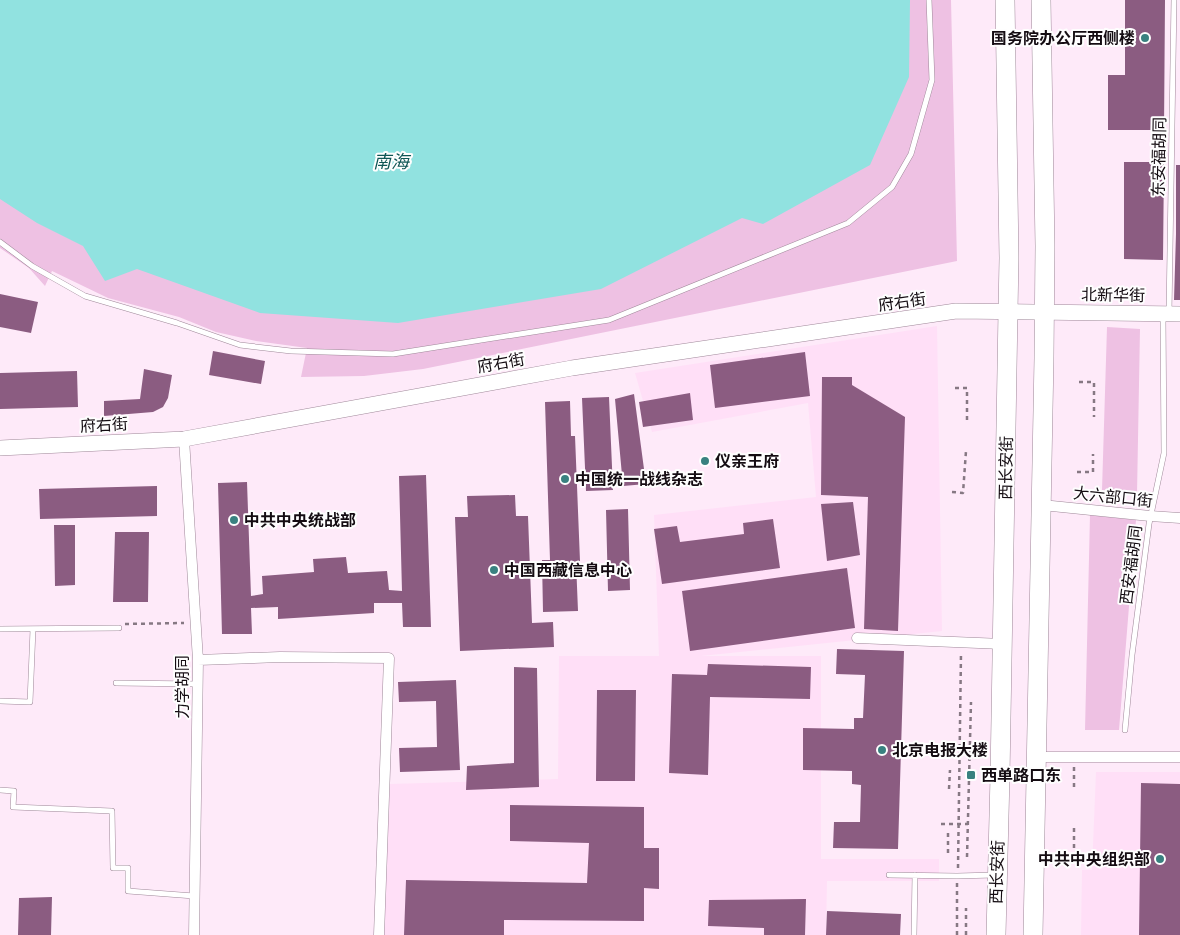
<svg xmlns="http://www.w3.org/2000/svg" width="1180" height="935" font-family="'Space Grotesk','Noto Sans SC',sans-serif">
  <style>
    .built { fill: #ffdff7 }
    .green { fill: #eec1e3 }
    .water { fill: #91e2e0 }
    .building { fill: #8b5c81 }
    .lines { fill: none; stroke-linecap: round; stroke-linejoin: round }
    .lane-casing { stroke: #9f8899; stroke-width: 6 }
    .street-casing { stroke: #9f8899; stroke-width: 11 }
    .secondary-casing { stroke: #9f8899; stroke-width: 16 }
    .highway-casing { stroke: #9f8899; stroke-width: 20 }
    .path { stroke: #867883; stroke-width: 2.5; stroke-dasharray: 4 4; stroke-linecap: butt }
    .lane { stroke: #fff; stroke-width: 5 }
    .street { stroke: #fff; stroke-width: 10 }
    .secondary { stroke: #fff; stroke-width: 15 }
    .highway { stroke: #fff; stroke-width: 19 }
    .poi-dot { fill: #398180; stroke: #fefefe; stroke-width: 2 }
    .labels { text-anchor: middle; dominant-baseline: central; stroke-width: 4; stroke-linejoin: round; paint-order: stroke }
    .poi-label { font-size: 16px; font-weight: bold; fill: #140c12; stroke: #fefefe; text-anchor: start }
    .street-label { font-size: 16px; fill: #140c12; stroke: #fefefe }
    .water-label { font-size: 18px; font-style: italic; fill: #105756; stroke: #fefefe }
  </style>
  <rect width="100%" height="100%" fill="#feeaf9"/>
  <!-- built -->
  <path class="built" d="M937,326L942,631L701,656H821V859H939V881H827L826,935H383L390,784L558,779L559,656H659L654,515L816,497L808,403L652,432L635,373Z
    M1096,772H1180V935H1081L1082,870H1092Z"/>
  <!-- green -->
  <path class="green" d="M0,0H951L957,261L423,369L364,376L301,377L307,348L256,341L216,332L179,317L108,298L52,271L45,286L29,268L0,248Z
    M1107,327L1140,329L1137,494L1102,490Z
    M1090,515L1136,520L1119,730H1085Z"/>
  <!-- water -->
  <path class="water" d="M0,0H910L909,77L870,165L763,224L742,218L601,289L398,323L260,313L137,269L105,281L83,246L37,223L0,199Z"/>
  <!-- building -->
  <path class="building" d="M1125,0H1165L1164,130H1108V75H1125Z
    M1124,162H1164L1163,260L1124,259Z
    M1176,165H1180V300H1174L1176,234Z
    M0,294L38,302L31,333L0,327Z
    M213,351L265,361L261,384L209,375Z
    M805,352L810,396L715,408L710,365Z
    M144,369L172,375L168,398L163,407L153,412L104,416V401L140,399Z
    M77,371L78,407L0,409V373Z
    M822,377H852V385L905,417L898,631L864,629L868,497L821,495Z
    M690,393L693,420L643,427L639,402Z
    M634,394L646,484L623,486L615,399Z
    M609,397L613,490L586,491L582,398Z
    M570,401L571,436H575L580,561L576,562L578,611L543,612L542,560H550L545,402Z
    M426,475L431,627H403L402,603H374V613L278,619V607L251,608L252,634H222L218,483L247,482L251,596L263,594L262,576L314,572L313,559L346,557L348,573L387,571L389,590L402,591L399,476Z
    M157,486V516L40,519L39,489Z
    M515,495L516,516H528L532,623L553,622L554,647L460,651L455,517H468L467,496Z
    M853,502L860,555L827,561L821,504Z
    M628,509L630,590L608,591L606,510Z
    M773,519L780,568L662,584L654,529L677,526L680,542L744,534L743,523Z
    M54,525H75V585L55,586Z
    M115,532H149L148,602H113Z
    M847,568L855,628L690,651L682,591Z
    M837,649L904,651L898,849L833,848L834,822H860L861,785L852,784V771L803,770V728L854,729V718H863L865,675L836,674Z
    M708,664L811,667L810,699L710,697L708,775L669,773L672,674L707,675Z
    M514,667L537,668L539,787L466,790L467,766L514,763Z
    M456,680L460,770L400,772L399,748L437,747L436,701L399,702L398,682Z
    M597,690H636L635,781H596Z
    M1141,783L1180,784V935H1139Z
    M510,805L644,807V848H659V889L644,888V921L504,920V935H404L406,880L587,883L589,843L510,841Z
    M52,897L51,935H18L19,898Z
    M806,899L805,935H764V928L708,926L709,900Z
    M827,911L901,914L900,935H826Z"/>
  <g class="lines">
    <defs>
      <path id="lane" d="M0,242L32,266L85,296L177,323L240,345L291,351L393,354L609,320L848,223L892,187L911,154L932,80L929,0
        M1169,313L1174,0
        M0,629L119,628
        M116,683L198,684
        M0,701L30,702L33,629
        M1125,730L1132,655L1149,524L1164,453L1163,316
        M0,790L14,791L13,807L112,811L113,868H128V891L194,896
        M889,875L957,876L994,875
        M914,935L915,875"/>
      <path id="street" d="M184,439L198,660L194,935
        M1042,505L1150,516L1180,518
        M857,638L1003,644
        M198,660L280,657L389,658L379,935
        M1036,757H1180"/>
      <path id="secondary" d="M0,448L184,439L572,368L956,311L1180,314"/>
      <path id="highway" d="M996,935L1000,776L1008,311L1009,258L1005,0
        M1033,935L1044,358L1045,246L1041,0"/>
    </defs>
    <!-- lane casing -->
    <use href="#lane" class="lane-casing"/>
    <!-- street casing -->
    <use href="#street" class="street-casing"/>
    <!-- secondary casing -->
    <use href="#secondary" class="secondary-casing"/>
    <!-- highway casing -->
    <use href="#highway" class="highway-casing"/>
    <!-- path -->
    <path class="path" d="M1079,382H1094V417
      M955,388H967V423
      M1077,472H1093V454
      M952,492L963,493L966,451
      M125,624L184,623
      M1074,787V767
      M949,789L950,770
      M941,824H968
      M1074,828V848
      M948,853V833
      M967,857L971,702
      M958,868L961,653
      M957,883V935
      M966,935V908"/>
    <!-- lane -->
    <use href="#lane" class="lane"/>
    <!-- street -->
    <use href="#street" class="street"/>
    <!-- secondary -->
    <use href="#secondary" class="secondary"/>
    <!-- highway -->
    <use href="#highway" class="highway"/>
  </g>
  <!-- markers -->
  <g class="poi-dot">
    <circle cx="1145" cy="38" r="5"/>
    <circle cx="705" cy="461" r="5"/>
    <circle cx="565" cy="479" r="5"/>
    <circle cx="234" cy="520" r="5"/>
    <circle cx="494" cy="570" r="5"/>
    <circle cx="882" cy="750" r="5"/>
    <rect x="966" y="770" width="10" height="10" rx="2.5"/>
    <circle cx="1160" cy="859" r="5"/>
  </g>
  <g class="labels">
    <!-- poi labels -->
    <g class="poi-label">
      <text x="1135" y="38" text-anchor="end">国务院办公厅西侧楼</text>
      <text x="715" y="461">仪亲王府</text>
      <text x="575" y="479">中国统一战线杂志</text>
      <text x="244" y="520">中共中央统战部</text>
      <text x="504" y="570">中国西藏信息中心</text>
      <text x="892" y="750">北京电报大楼</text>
      <text x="981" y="775">西单路口东</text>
      <text x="1150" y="859" text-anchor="end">中共中央组织部</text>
    </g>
    <!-- street labels -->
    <g class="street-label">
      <text transform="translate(1159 157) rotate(-89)">东安福胡同</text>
      <text transform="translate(1113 295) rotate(1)">北新华街</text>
      <text transform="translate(902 302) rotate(-8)">府右街</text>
      <text transform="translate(501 363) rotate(-10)">府右街</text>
      <text transform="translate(104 425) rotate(-3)">府右街</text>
      <text transform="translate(1006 468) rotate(-89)">西长安街</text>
      <text transform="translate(1113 497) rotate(6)">大六部口街</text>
      <text transform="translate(1131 565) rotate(-83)">西安福胡同</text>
      <text transform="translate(182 687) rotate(-90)">力学胡同</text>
      <text transform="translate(997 872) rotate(-88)">西长安街</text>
    </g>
    <!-- water labels -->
    <g class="water-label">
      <text x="391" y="161">南海</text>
    </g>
  </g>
</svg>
